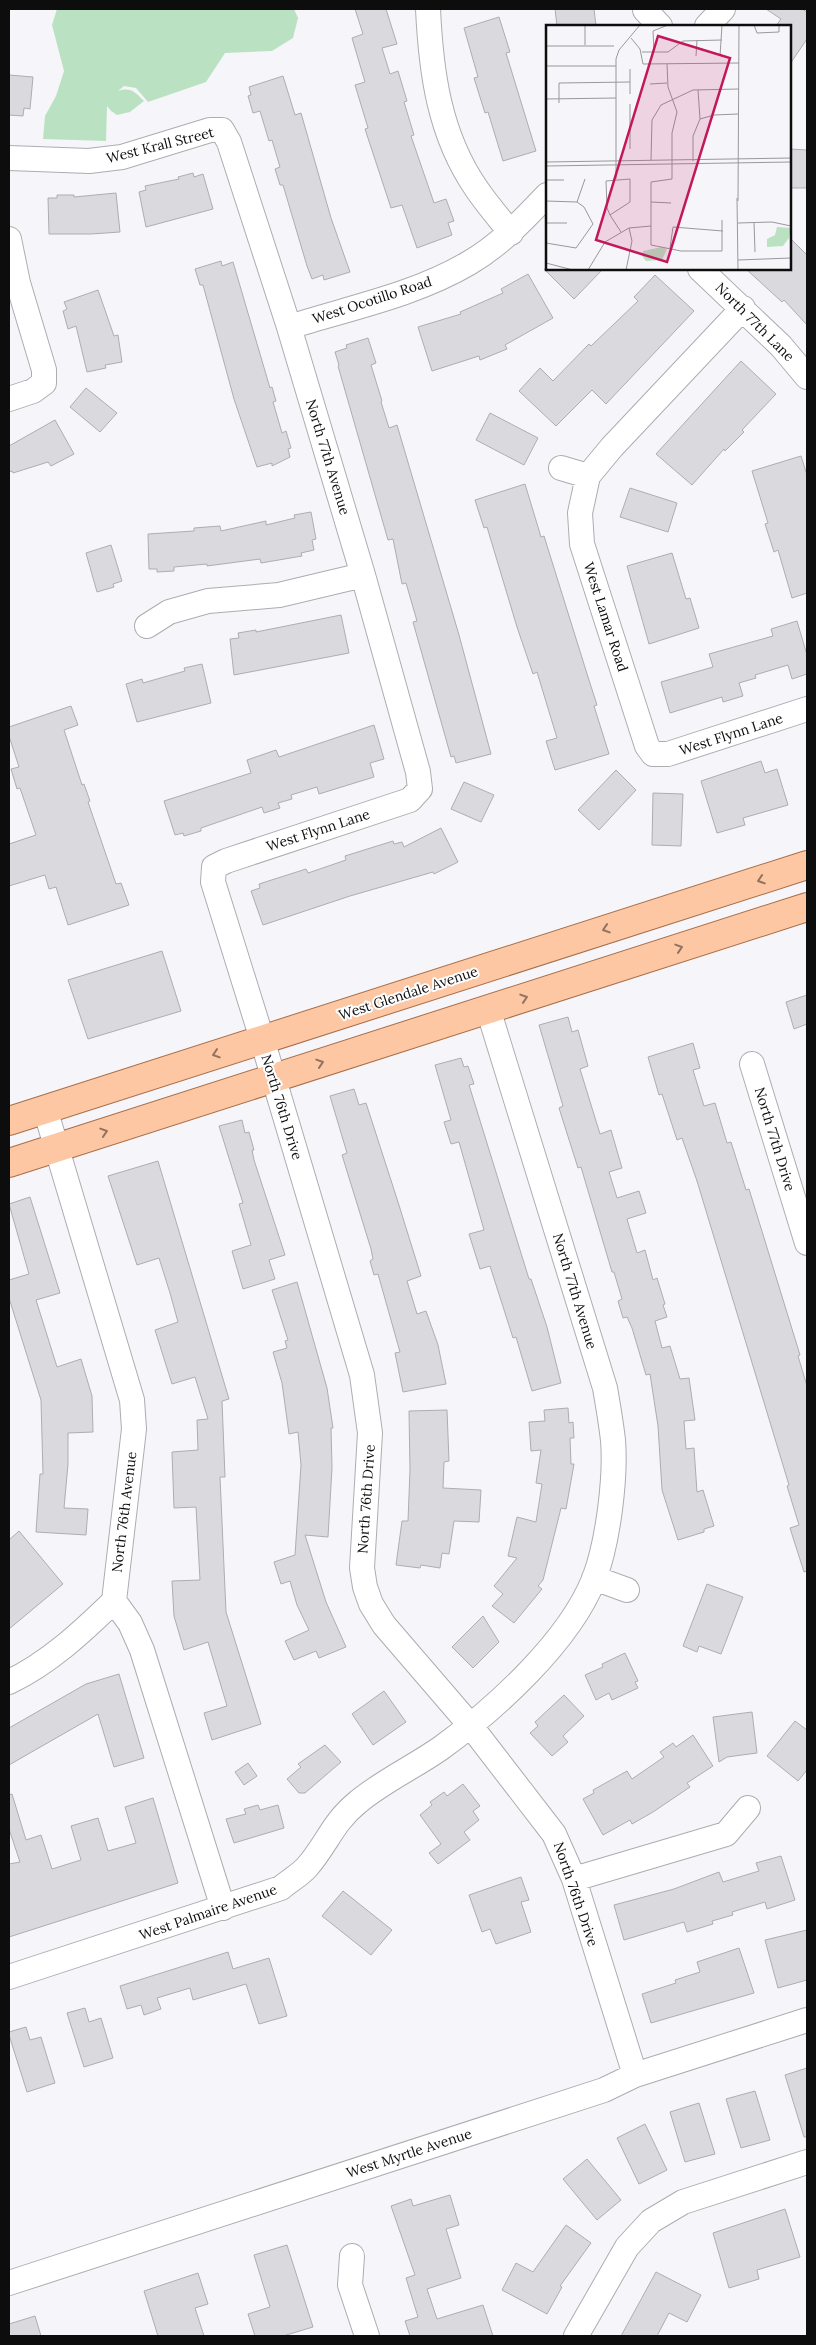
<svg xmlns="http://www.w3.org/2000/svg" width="816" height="2345" font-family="Lora,serif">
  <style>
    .green { fill: #bae2c2 }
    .building { fill: #dad9de; stroke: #aeadb2 }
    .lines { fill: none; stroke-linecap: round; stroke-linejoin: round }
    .minor-casing { stroke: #aeacb1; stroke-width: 26 }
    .major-casing { stroke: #a86e47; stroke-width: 30 }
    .minor { stroke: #fff; stroke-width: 24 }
    .major { stroke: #fdc7a3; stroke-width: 28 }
    .oneway { stroke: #917360 }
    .labels { text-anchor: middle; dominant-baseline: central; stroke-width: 4; stroke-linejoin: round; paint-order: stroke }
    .street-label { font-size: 14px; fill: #0d0d0e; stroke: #fff }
    .inset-road { fill: none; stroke: #99989b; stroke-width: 1 }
    .view { fill: #c2185b; fill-opacity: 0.15; stroke: #c2185b; stroke-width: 2.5 }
    .inset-edge { fill: none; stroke: #0d0d0e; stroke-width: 2.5 }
  </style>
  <rect width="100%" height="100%" fill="#f6f5f9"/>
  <!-- green -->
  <path class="green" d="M57,9H294L298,18L293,38L272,51L225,53L206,82L148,102L136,88L124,86L118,91C131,87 135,92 144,101L130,112L117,115L111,111L107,106L106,141L43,139L45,116L56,96L64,71L52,25Z"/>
  <!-- building -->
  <path class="building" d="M355,9H386L397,44L382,48L390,74L398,71L407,101L404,102L414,135L411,136L434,203L446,199L454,221L448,223L452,235L417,248L402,205L391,208L365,129L368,128L355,85L365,82L352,38L363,34Z
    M555,9H594L596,26H557Z
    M766,9H802L807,12V39L790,64V26H776L781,19Z
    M499,17L510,52L506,53L536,151L503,161L488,112L485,113L474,78L478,77L464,28Z
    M9,75L33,77L30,109L24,108L23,116L9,115Z
    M283,76L295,115L301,113L331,218L350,272L324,280L323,275L312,279L307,266L283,185H280L275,169L280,167L272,140L269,141L260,111L253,113L248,96L251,95L249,87Z
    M790,149L807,150V188H790Z
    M193,173L194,177L203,174L213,209L146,227L139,192L146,190L145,186L179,179L178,177Z
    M116,193L120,232L91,234H49L48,198H57V195H74V197Z
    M790,238L807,255V325L784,300L782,302L746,269H790Z
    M221,261L222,266L233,262L270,388L272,387L276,401L273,402L282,433L286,431L291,448L288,449L290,457L272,466V463L257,467L234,399L203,285H200L195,269Z
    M544,269H603L574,299Z
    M528,274L553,318L505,345L507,349L480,360L479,356L432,371L418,327L461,314L460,312L503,293L501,289Z
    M655,275L694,311L606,404L592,390L556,426L519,391L540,368L553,381L589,344L591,346L638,301L634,297Z
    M98,290L114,336L118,335L122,362L105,365L106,368L87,372L76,326L68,329L63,311L67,309L64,302Z
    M368,338L376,363L371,365L382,401L381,402L389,428L397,425L459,635L491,754L456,763L454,756L451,757L413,622L417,621L406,583L402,584L393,539L388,540L338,366L339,365L335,352L347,348L346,345Z
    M741,361L776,394L742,430L744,432L725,451L724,449L692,485L656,454Z
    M86,388L117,413L100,432L70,407Z
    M490,413L538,438L524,465L476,440Z
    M55,420L74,454L51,466L48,462L13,473L12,471L9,472V446Z
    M801,456L807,475V593L792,598L778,550L774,552L765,524L768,523L752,471Z
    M525,484L541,537L544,536L588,677L597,705L594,706L609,754L555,770L546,741L557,738L537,672L533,674L517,627L487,527L484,528L475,500Z
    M630,488L677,503L668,532L620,517Z
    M311,512L316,539L312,540L314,550L301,553L302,556L261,563L260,559L207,566V564L174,567V571L157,572V569H149L148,534L194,531V528L220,526L221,531L266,521V525L295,518L294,515Z
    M111,545L122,581L113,584L114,587L97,592L86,553Z
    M672,553L686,599L690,598L699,628L649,644L627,566Z
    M341,615L349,653L234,675L230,639L239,638L238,633L256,630V632Z
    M797,621L807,655V674L792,679L788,665L755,675L756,678L739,683L743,696L723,702L722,697L670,713L661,682L713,667L709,654L773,636L771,629Z
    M202,664L211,703L137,722L126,684L142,679L143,683L185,671L184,668Z
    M71,706L78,725L64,730L82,785L84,784L90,801L88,802L116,884L121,883L129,905L68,925L56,887L49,889L45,875L9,886V844L36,835L20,788L17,789L11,769L19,767L9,736V727Z
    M374,725L384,759L370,763L374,777L319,794L317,787L291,795L292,799L278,803L280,808L264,813L262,807L201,828V831L184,836L183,833L175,835L164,801L251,773L247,760L276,750L279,757Z
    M761,761L765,773L777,769L788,805L743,818L745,825L717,833L701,781Z
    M616,770L636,790L599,830L578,810Z
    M464,782L494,795L481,822L451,809Z
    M653,793L683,794L681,846L652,845Z
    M441,828L458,862L434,874L433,872L350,896L263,925L251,891L260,888L259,884L306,869L308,873L346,860L345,856L393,841L394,844L402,842L404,847Z
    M162,951L181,1011L88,1039L68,980Z
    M807,995V1024L794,1029L786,1002Z
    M568,1017L572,1032L578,1030L588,1066L580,1069L600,1134L611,1130L622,1168L609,1172L617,1198L639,1191L646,1213L627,1219L637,1253L645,1250L653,1280L657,1278L665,1304L663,1305L667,1317L655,1321L662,1348L670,1346L680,1379L689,1378L695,1420L684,1421L686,1449L694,1448L697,1492L703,1490L714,1526L704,1529V1532L678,1540L662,1490L658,1426L650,1374L646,1375L632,1328L627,1317L623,1318L618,1301L622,1299L614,1272H612L581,1167L578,1168L559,1108L563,1106L539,1025Z
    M693,1043L700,1068L693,1070L704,1106L715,1103L727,1143L731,1142L746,1190L749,1189L800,1355L798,1356L807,1386V1571L804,1572L790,1528L799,1525L787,1486L789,1485L697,1181L682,1138L677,1140L662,1094L659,1095L648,1057Z
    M461,1058L464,1067L468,1066L474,1084L469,1085L529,1279H531L547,1327L561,1383L532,1391L516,1337L513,1338L490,1266L480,1269L469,1234L484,1230L459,1142L451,1144L444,1122L451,1120L435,1065Z
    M354,1089L359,1105L366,1103L398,1202L421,1276L407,1281L417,1314L426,1311L438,1345L446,1384L403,1392L395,1353L400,1352L378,1274L374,1275L370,1261L373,1259L371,1249L342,1155L347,1153L330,1096Z
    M242,1120L245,1133L249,1132L254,1150H252L254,1160L285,1255L269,1260L275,1279L243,1289L232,1251L251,1245L239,1204L243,1203L219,1126Z
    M158,1161L229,1399L222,1401L225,1477H220L226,1612L261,1724L212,1740L204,1713L227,1706L208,1642L184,1650L174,1616L172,1581L200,1580L196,1507L174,1508L172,1452L198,1450L197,1420L208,1419L195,1377L172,1384L155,1330L178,1322L170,1293L159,1258L137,1265L108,1176Z
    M30,1197L60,1293L36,1300L47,1335L57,1367L81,1359L92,1396L93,1432L68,1433V1464L64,1508L88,1509L86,1535L36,1532L40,1474H43L41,1400L9,1298V1280L29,1274L9,1204Z
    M297,1282L327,1388L333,1428H331L332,1468L328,1537L305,1535L326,1602L346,1647L319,1658L316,1651L294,1660L285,1641L309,1630L297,1605L290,1581L281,1584L274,1562L295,1555L301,1465L298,1432L289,1434L282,1383L273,1352L287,1348L285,1341L288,1340L272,1290Z
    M568,1408L569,1423L573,1422L574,1438H570L571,1464H574L566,1509L561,1508L543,1580L538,1586L542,1589L514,1623L492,1606L503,1594L494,1586L517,1558L508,1556L517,1517L536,1522L542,1484L536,1483L541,1450L531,1451L529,1422L545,1421L544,1410Z
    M447,1410L449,1461L444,1462L443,1488L481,1490L479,1522L454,1521L449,1554L442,1553L440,1568L421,1565L420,1568L396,1565L402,1521H408L410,1470L409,1411Z
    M19,1531L63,1584L9,1629V1540Z
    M707,1584L743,1597L721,1654L699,1646L697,1652L683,1646Z
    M483,1616L499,1642L473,1668L452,1647Z
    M625,1653L638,1681L635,1682L638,1688L612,1700L609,1693L596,1700L585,1675L603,1667L602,1664Z
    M119,1674L144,1758L114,1767L98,1714L9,1765V1728L86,1684Z
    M384,1691L406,1722L373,1745L352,1714Z
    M564,1695L584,1716L563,1736L568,1742L552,1756L530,1733L538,1726L535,1722Z
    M752,1712L757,1753L727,1757L719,1762L713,1717Z
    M795,1721L807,1730V1770L798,1781L767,1756Z
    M693,1735L713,1766L687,1783L690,1787L653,1812L632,1824L630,1820L603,1835L583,1799L594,1793L593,1790L627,1771L632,1779L664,1757L660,1752L673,1743L676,1747Z
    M325,1745L341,1762L305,1793H299L287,1779L301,1767L298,1764Z
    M248,1763L257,1776L244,1785L235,1772Z
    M463,1784L480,1806L473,1811L479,1820L464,1832L470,1840L438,1864L429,1853L441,1844L420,1815L432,1805L430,1802L444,1792L447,1796Z
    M12,1794L26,1840L41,1835L52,1869L81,1860L71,1826L98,1818L108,1851L136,1843L125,1807L153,1798L178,1883L9,1937V1864L20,1862L9,1829V1795Z
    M258,1805L260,1810L278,1805L284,1828L234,1843L226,1819L246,1814L244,1809Z
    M781,1856L795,1900L767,1909L765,1902L732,1912L733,1915L712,1921L713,1924L687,1932L684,1922L624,1940L614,1905L674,1889L719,1872L723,1882L759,1871L756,1863Z
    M521,1877L529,1900L521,1902L531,1932L496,1944L490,1929L482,1932L469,1895Z
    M343,1891L392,1930L371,1955L322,1916Z
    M807,1930V1980L778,1988L765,1940Z
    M739,1948L754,1993L651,2023L642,1994L676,1983L675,1980L700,1972L697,1962Z
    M228,1952L233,1969L269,1958L287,2016L259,2024L246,1984L193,2000L190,1988L157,1998L161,2009L144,2015L141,2005L127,2009L120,1986Z
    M85,2008L89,2022L101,2018L113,2058L84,2067L67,2013Z
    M26,2027L30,2040L41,2037L55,2083L27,2092L9,2035V2032Z
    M807,2068V2137H804L785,2075Z
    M755,2091L770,2140L741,2148L726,2099Z
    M699,2103L715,2154L685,2162L670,2112Z
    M645,2124L667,2170L639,2184L617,2138Z
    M587,2159L621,2200L597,2220L563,2179Z
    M450,2195L459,2225L446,2229L461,2278L427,2289L437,2319L483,2305L493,2336H410L405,2321L418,2317L406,2278L415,2275L391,2206L411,2199L413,2206Z
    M785,2209L800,2257L757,2270L759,2279L729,2288L713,2233Z
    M566,2225L591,2243L560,2286L562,2287L547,2314L502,2290L516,2263L533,2272Z
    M287,2245L313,2327L283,2336H255L248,2314L270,2307L254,2255Z
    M656,2272L701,2295L687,2322L669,2313L657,2336H621Z
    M198,2273L208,2304L195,2308L204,2336H158L144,2291Z
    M35,2316L41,2336H9V2324Z"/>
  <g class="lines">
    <defs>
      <path id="minor" d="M428,9C431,72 439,134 476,188C486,203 499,218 511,233
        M645,10L660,26
        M707,26L723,9
        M9,158L89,161L122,157L210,130H222L229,142L289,327L363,575L418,772L420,789L410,800L226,861L214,867L213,882L262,1039L362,1375L370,1433L362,1568L365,1587L371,1604L384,1625L470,1725L554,1834L574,1879L635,2075
        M9,239L18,283L44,370V383L33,391L9,399
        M700,269L781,346L807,377
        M743,308L612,447L588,476L580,513L582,544L647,746L653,754H668L807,709
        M289,327C349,308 415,295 469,263C500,245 523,220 547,195
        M561,468L588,476
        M147,626L169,612L208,601L279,595L363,575
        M752,1064L807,1243
        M45,1109L132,1400L134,1429L114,1601L130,1623L142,1650L223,1908
        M594,1578L627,1590
        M9,1682C49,1663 82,1632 114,1601
        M574,1879L726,1834L748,1808
        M9,1977L281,1888C289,1881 300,1875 307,1867C327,1844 333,1822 358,1802C383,1781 414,1767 441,1748C495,1709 569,1642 594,1579C608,1543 616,1478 613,1440C611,1423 608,1405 605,1388L488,1009
        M352,2256L350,2285L367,2336
        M9,2283L604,2090L635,2075L807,2020
        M576,2336L627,2247L651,2221L683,2202L807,2162"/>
      <path id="major" d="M9,1121L807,865
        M9,1163L807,907"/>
    </defs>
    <!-- minor casing -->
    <use href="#minor" class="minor-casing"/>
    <!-- major casing -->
    <use href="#major" class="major-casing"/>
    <!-- minor -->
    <use href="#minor" class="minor"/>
    <!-- major -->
    <use href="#major" class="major"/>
  </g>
  <!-- one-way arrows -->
  <defs><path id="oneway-chevron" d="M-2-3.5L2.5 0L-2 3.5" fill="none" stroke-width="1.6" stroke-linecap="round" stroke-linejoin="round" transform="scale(1.25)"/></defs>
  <g class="oneway">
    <use href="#oneway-chevron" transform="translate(761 880) rotate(162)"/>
    <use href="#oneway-chevron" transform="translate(606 929) rotate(162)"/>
    <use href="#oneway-chevron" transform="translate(679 948) rotate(-18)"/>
    <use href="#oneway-chevron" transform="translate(524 998) rotate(-18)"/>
    <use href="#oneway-chevron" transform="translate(216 1054) rotate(162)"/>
    <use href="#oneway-chevron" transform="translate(320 1063) rotate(-18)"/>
    <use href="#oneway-chevron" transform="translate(104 1132) rotate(-18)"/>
  </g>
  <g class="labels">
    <!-- street labels -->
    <g class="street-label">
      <text transform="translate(160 145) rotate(-14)">West Krall Street</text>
      <text transform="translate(372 300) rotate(-18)">West Ocotillo Road</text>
      <text transform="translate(755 322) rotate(45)">North 77th Lane</text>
      <text transform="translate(328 457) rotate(73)">North 77th Avenue</text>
      <text transform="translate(606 617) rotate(72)">West Lamar Road</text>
      <text transform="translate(731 734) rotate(-18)">West Flynn Lane</text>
      <text transform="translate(318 830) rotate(-18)">West Flynn Lane</text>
      <text transform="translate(408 993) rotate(-18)">West Glendale Avenue</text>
      <text transform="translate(282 1107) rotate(73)">North 76th Drive</text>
      <text transform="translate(775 1139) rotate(73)">North 77th Drive</text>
      <text transform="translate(575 1291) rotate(73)">North 77th Avenue</text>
      <text transform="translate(366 1499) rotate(-86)">North 76th Drive</text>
      <text transform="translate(124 1512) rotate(-83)">North 76th Avenue</text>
      <text transform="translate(576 1894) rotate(71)">North 76th Drive</text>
      <text transform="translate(208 1912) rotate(-19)">West Palmaire Avenue</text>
      <text transform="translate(409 2153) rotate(-18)">West Myrtle Avenue</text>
    </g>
  </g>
  <!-- overview -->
  <g transform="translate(546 25)">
    <rect width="245" height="245" fill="#f6f5f9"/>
    <path d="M231,202L244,203L243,213L237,221L221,222V214L229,210ZM116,222L121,224L116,235L100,236L96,231L97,226Z" fill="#bae2c2"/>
    <path class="inset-road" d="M39,0V20M208,0L211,8L233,7V0M85,13L94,24L97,39L193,38M0,21H68M96,27H122L137,16L176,15M108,27L107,6L122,0M150,31L151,15M174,31L176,0M121,39L122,62L131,87L126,108V154L105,157V220L135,226H176V195M0,41H70M84,44V69M104,59L121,58M0,74L70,73M13,78V58L84,57M84,79V124M154,94L168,90L192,89M105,135L106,95L115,80L147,65L193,64M147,136V111L154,94L152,65M0,137L245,133M0,141L245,137M70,154V34L73,25L94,0M0,155H18M191,173L192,245M0,176L31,177L38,182L47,199L30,223L0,218M192,176L193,0M31,177L39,154M105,177L125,178M64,190L84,177V154L60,156L61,183L64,190L75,207M208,197L209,227M0,198H21M192,198L226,197L245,201M124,223L127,202L177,206M192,235L245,233M0,238L27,245M42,245L59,217L83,203L105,201M80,245L86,216L83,203"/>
    <path class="view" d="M112,11L184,33L121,237L50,215Z"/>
    <rect width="245" height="245" class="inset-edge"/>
  </g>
  <!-- border -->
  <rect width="816" height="2345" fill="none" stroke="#0d0d0e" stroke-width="20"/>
</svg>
